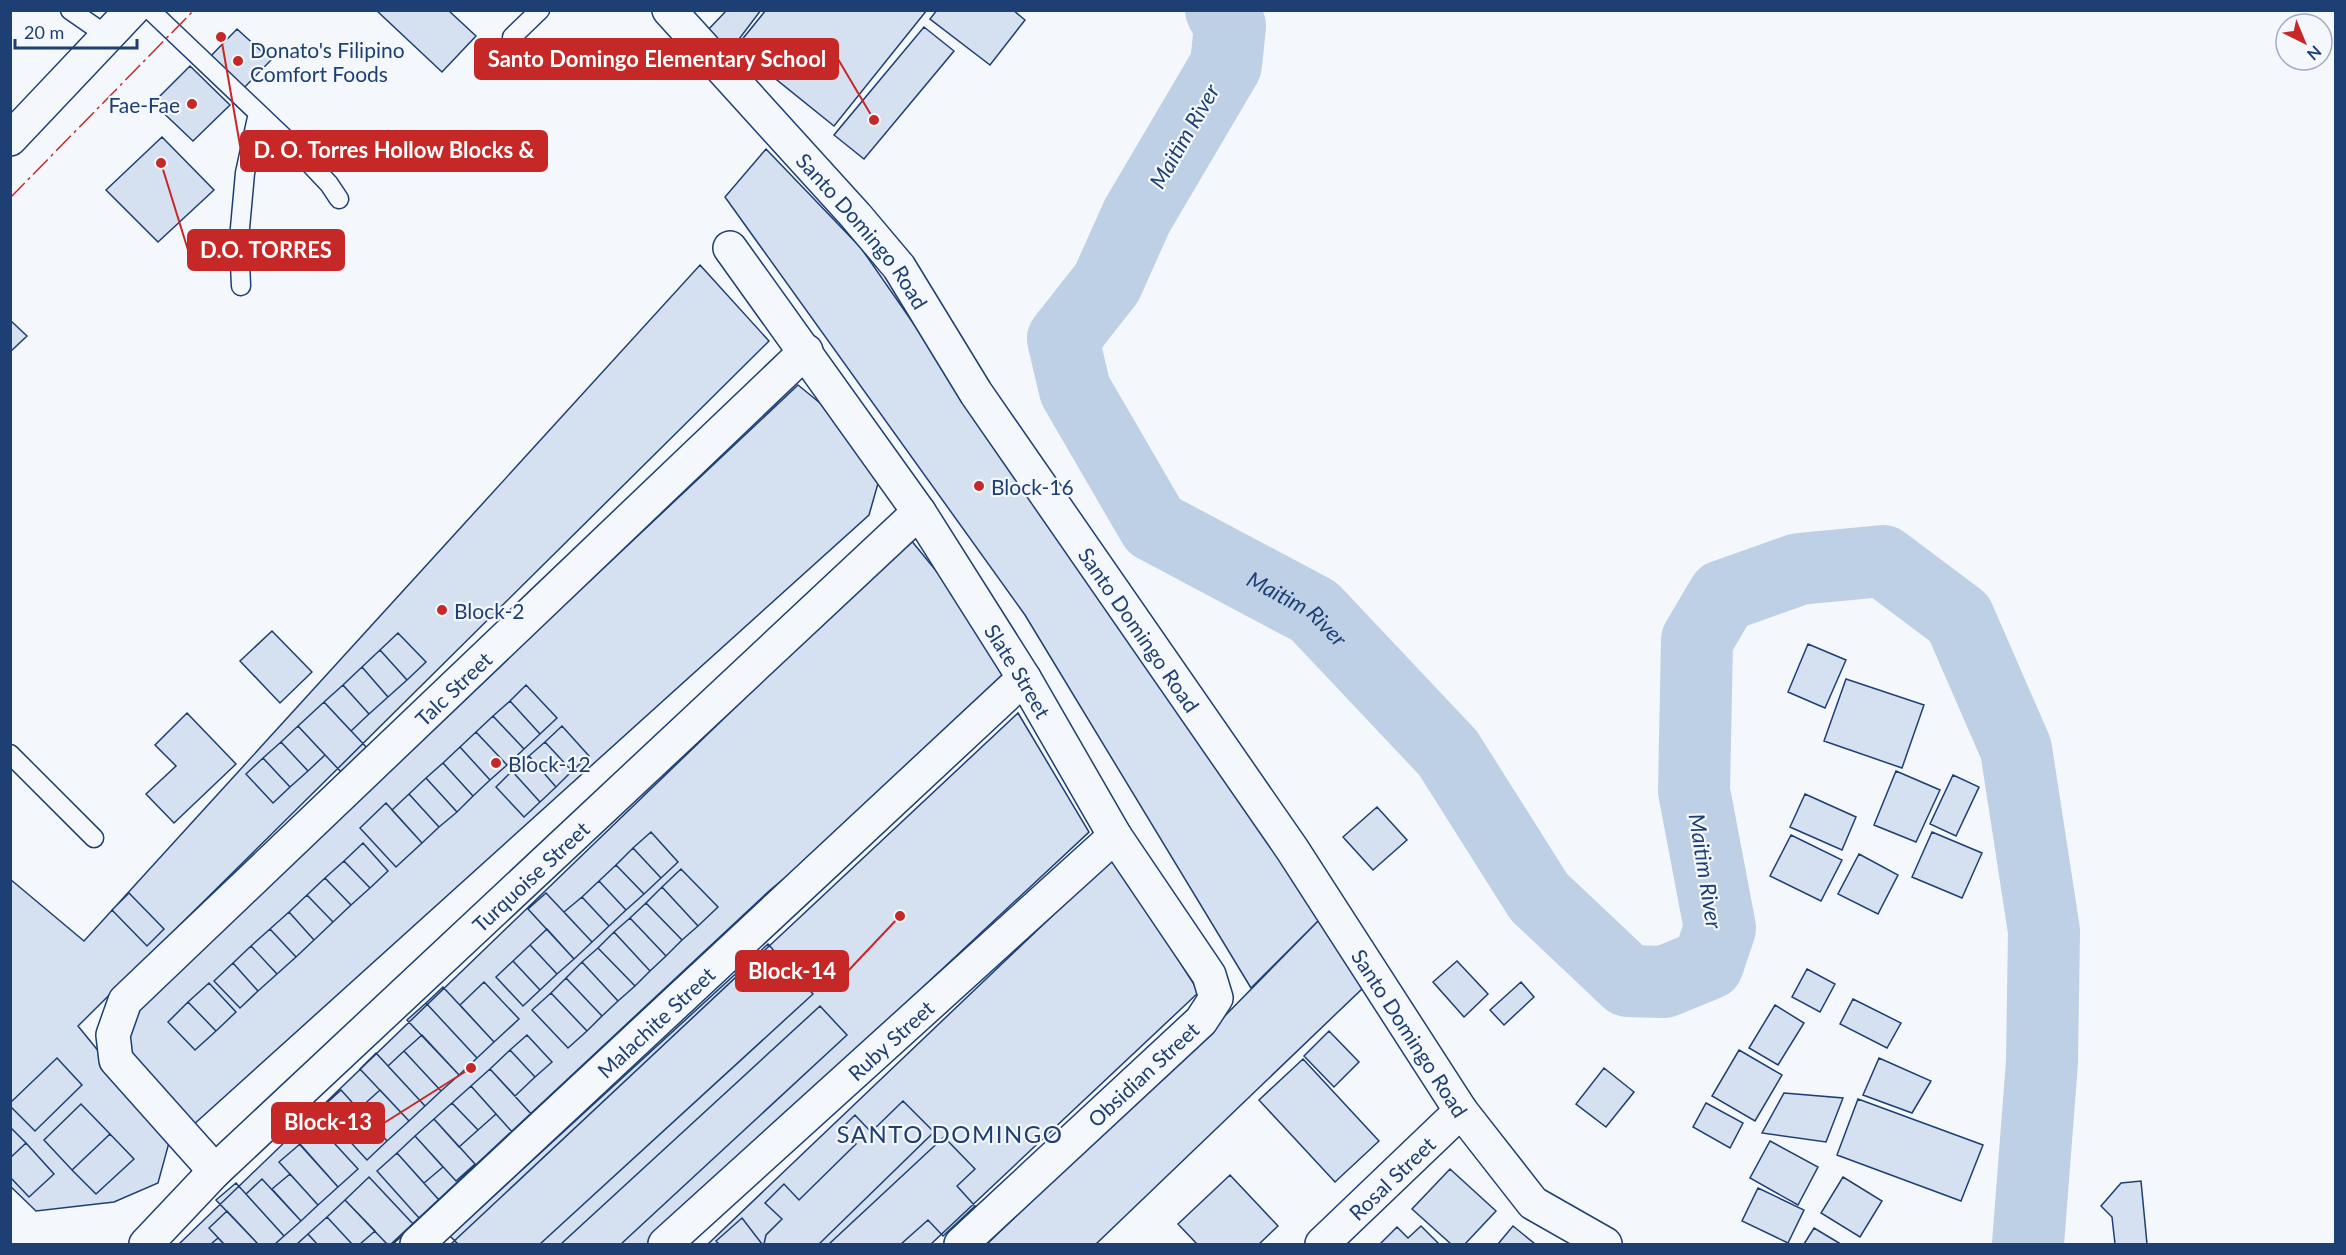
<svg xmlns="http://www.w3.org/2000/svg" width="2346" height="1255" font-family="Lato,sans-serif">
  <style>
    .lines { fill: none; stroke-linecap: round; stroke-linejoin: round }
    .river { stroke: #bed0e5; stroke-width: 72 }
    .building { fill: #d5e0f0; stroke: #1d3f73; stroke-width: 1.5 }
    .service-casing { stroke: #1d3f73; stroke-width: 21 }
    .minor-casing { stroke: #1d3f73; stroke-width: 36 }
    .tertiary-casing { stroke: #1d3f73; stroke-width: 36 }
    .primary-casing { stroke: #1d3f73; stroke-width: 36 }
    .service { stroke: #f4f7fb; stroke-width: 18 }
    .minor { stroke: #f4f7fb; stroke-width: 33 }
    .tertiary { stroke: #f4f7fb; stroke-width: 33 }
    .primary { stroke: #f4f7fb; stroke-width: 33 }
    .power { stroke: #c62828; stroke-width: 1.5; stroke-dasharray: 21 4.5 3 4.5; stroke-linecap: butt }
    .poi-dot { fill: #c62828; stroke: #f4f7fb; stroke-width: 2 }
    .labels { text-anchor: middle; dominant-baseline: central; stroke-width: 4.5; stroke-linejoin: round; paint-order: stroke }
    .poi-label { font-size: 21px; fill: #1d3f73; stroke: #f4f7fb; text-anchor: start }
    .street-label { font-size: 21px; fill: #1d3f73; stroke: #f4f7fb }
    .water-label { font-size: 22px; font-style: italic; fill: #1d3f73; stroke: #f4f7fb }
    .quarter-label { font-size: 24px; letter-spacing: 1.5px; fill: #1d3f73; stroke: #f4f7fb }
    .leader { fill: none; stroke: #c62828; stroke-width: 2 }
    .callout-dot { fill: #c62828; stroke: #f4f7fb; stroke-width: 2 }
    .callout { fill: #c62828; stroke: #c62828; stroke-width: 2 }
    .callout-label { font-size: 22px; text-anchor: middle; font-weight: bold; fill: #fff }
  </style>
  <rect width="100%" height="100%" fill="#f4f7fb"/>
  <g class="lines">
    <!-- river -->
    <path class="river" id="s1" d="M1221,10L1230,26L1226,65L1137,216L1107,283L1063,339L1075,390L1154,526L1314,611L1448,753L1539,897L1628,981L1664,982L1708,964L1720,928L1694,791L1697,640L1723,596L1799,569L1883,561L1959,618L2016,749L2044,931L2042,1062L2028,1244"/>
  </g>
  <!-- building -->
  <path class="building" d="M376,10H448L476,36L442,72Z
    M727,10H761L727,55L705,33Z
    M766,10H927L834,126L736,47Z
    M937,10H1013L1025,20L990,65L930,19Z
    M924,27L954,51L864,159L834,135Z
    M237,29L271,60L239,93L206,61Z
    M190,66L230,105L193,141L153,103Z
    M162,137L214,190L158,242L106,190Z
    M766,149L861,248L1324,915L1251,988L1025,615L725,197Z
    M700,265L769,341L78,1026L170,1139L158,1183L114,1202L36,1211L10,1186V879L84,941Z
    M10,320L27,336L10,352Z
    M798,385L820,403L879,480L869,515L192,1126L125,1059L134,1010Z
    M910,539L1024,678L769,891L391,1244H179Z
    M272,631L312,672L280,703L240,661Z
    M398,633L426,662L407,680L380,650Z
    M1808,644L1846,660L1825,708L1788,692Z
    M380,650L407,680L388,697L362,667Z
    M362,667L388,697L369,714L343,685Z
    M1846,679L1924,705L1902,768L1824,741Z
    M343,685L369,714L351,731L324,702Z
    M526,685L557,718L540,734L510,701Z
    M510,701L540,734L524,749L493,716Z
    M324,702L368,749L342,773L298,726Z
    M187,713L236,764L174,823L146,794L176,766L155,745Z
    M1018,713L1089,832L908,1001L656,1244H451Z
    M493,716L524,749L507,765L476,732Z
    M298,726L325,755L308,771L281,742Z
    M562,726L589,756L572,771L545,742Z
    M476,732L507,765L490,780L460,747Z
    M281,742L308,771L290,787L263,758Z
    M545,742L572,771L556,787L529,756Z
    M460,747L490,780L473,796L443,763Z
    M529,756L556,787L540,802L512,771Z
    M263,758L290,787L273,803L246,774Z
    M443,763L473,796L457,812L426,778Z
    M512,771L540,802L524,817L496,787Z
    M1896,771L1940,790L1916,842L1874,825Z
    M1953,775L1979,787L1956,836L1930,824Z
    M426,778L457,812L439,827L409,794Z
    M409,794L439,827L422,843L392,810Z
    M1805,794L1856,817L1842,850L1790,827Z
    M386,803L422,843L396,867L360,828Z
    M1377,807L1407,840L1373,870L1343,837Z
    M651,832L678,862L661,878L633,848Z
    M1932,832L1982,853L1962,898L1912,877Z
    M1791,835L1842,860L1821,901L1770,876Z
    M363,843L388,871L370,888L344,861Z
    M633,848L661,878L644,894L616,865Z
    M1859,854L1898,875L1878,914L1838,894Z
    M1113,858L1199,992L931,1244H708Z
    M344,861L370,888L351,905L325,878Z
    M616,865L644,894L626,910L599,881Z
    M681,869L718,907L698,926L662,887Z
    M325,878L351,905L333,922L307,895Z
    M599,881L626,910L609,926L582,897Z
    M662,887L698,926L682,940L646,903Z
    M129,893L164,929L147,946L112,910Z
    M546,893L592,942L574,959L528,909Z
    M307,895L333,922L314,940L289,912Z
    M582,897L609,926L592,942L564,912Z
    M646,903L682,940L666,956L630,918Z
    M289,912L314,940L296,957L270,929Z
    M1324,915L1364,987L1096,1244H987L1212,1029Z
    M630,918L666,956L650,971L614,932Z
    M270,929L296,957L277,974L251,946Z
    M547,929L574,959L557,974L530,945Z
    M614,932L650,971L635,986L598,948Z
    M768,944L813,994L540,1244H458L450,1236Z
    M530,945L557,974L540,990L513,961Z
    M251,946L277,974L258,991L233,963Z
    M598,948L635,986L618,1001L582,962Z
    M513,961L540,990L523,1006L496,977Z
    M1457,961L1488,994L1464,1017L1433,982Z
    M582,962L618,1001L602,1016L566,978Z
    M233,963L258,991L240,1008L214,981Z
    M1807,969L1835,984L1820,1012L1792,997Z
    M566,978L602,1016L587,1031L551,993Z
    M484,982L519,1019L494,1042L460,1005Z
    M1521,982L1534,997L1504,1025L1490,1010Z
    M209,983L236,1012L216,1031L188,1002Z
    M443,987L494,1042L477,1058L426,1003Z
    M551,993L587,1031L568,1048L532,1010Z
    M1853,999L1901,1023L1887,1048L1840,1024Z
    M188,1002L216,1031L195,1050L168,1022Z
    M426,1003L477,1058L459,1075L407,1020Z
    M1775,1005L1804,1023L1778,1065L1749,1048Z
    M820,1006L847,1035L621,1244H561Z
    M1329,1031L1359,1062L1334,1087L1304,1056Z
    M422,1035L459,1075L441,1091L404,1051Z
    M527,1035L552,1062L535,1077L510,1050Z
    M510,1050L535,1077L515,1096L490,1069Z
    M1739,1050L1782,1075L1755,1121L1712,1096Z
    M404,1051L441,1091L425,1106L388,1066Z
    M376,1053L425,1106L409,1121L360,1069Z
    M57,1058L82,1085L35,1131L10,1106V1103Z
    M1879,1058L1931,1081L1912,1113L1863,1095Z
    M1303,1059L1379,1141L1335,1182L1259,1100Z
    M1604,1068L1634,1092L1606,1127L1576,1104Z
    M490,1069L532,1115L513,1133L471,1086Z
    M471,1086L496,1114L478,1130L452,1103Z
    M341,1090L387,1141L367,1160L320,1109Z
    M380,1090L409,1121L387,1141L359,1109Z
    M1784,1093L1843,1098L1826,1142L1762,1133Z
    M1858,1099L1983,1145L1961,1201L1837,1155Z
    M903,1101L934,1132L819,1244H764L766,1235L782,1219L765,1203L784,1184L799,1200L856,1144L841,1129L855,1115L871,1132Z
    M452,1103L478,1130L459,1147L434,1119Z
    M1706,1103L1743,1123L1730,1148L1693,1127Z
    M81,1104L110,1134L72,1170L44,1140Z
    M312,1119L358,1169L338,1187L293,1137Z
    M434,1119L475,1164L456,1181L415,1136Z
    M10,1127L26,1143L10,1158Z
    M110,1134L134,1159L96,1194L72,1170Z
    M415,1136L443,1167L424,1183L397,1153Z
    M944,1137L975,1169L957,1186L975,1206L943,1236L928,1220L901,1244H829Z
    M1770,1141L1818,1167L1798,1205L1750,1178Z
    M26,1143L54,1174L29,1197L10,1177V1158Z
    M300,1144L338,1187L318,1205L279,1162Z
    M397,1153L439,1200L419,1218L377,1171Z
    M1450,1169L1496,1211L1465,1244H1451L1412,1209Z
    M290,1174L318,1205L301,1221L272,1189Z
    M1230,1175L1278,1226L1259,1244H1197L1178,1224Z
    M369,1177L414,1225L393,1244H387L345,1200Z
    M1843,1177L1882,1201L1860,1237L1821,1213Z
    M262,1179L301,1221L284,1236L246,1194Z
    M2141,1181L2147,1244H2115L2112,1217L2101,1206L2121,1183Z
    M236,1183L284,1236L275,1244H258L216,1200Z
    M1758,1188L1804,1210L1788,1243L1742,1221Z
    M345,1200L375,1231L360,1244H352L327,1217Z
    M227,1211L258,1244H224L209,1228Z
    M327,1217L352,1244H317L308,1234Z
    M742,1218L762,1244H719L716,1241Z
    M1421,1226L1439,1244H1380L1397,1227L1408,1238Z
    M1513,1226L1535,1244H1498Z
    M1814,1228L1839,1243L1838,1244H1804Z
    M308,1234L317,1244H297Z
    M218,1238L224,1244H211Z"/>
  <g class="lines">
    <defs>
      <path id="service" d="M70,10L109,37
        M150,10L295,148L329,184L339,199
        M512,37L540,10
        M241,286L239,239L245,173L258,113
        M10,754L94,838"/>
      <g id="minor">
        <path id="s2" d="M730,248L919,512L1024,678L1115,836L1209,975L1216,998L1201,1021L961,1244"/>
        <path id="s3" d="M215,1171L116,1060L113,1035L125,1001L806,351"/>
        <path id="s4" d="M146,1244L215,1171L919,512"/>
        <path id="s5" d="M417,1244L1024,678"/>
        <path id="s6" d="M665,1244L1115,836"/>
        <path id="s7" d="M1322,1244L1461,1111"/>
      </g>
      <g id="tertiary">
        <path id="s8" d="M669,10L856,216L899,267L976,393L1292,849L1461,1111L1533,1203L1605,1244"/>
      </g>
      <path id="primary" d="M10,139L132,10"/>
    </defs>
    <!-- service casing -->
    <use href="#service" class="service-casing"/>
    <!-- minor casing -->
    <use href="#minor" class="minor-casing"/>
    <!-- tertiary casing -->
    <use href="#tertiary" class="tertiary-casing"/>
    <!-- primary casing -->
    <use href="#primary" class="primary-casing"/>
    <!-- service -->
    <use href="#service" class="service"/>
    <!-- minor -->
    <use href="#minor" class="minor"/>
    <!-- tertiary -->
    <use href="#tertiary" class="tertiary"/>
    <!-- primary -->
    <use href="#primary" class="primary"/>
    <!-- power -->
    <path class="power" d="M10,198L194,10"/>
  </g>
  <!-- markers -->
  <g class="poi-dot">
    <circle cx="238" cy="61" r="6"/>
    <circle cx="192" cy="104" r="6"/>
    <circle cx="979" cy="486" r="6"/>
    <circle cx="442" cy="610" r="6"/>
    <circle cx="496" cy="763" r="6"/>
  </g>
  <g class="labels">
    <!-- poi labels -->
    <g class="poi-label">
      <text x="250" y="49">Donato's Filipino<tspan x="250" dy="24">Comfort Foods</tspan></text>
      <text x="180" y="104" text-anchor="end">Fae-Fae</text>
      <text x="991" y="486">Block-16</text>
      <text x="454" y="610">Block-2</text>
      <text x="508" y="763">Block-12</text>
    </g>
    <!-- street labels -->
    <g class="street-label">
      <text stroke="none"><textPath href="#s8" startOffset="294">Santo Domingo Road</textPath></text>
      <text stroke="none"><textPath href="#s8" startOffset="780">Santo Domingo Road</textPath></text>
      <text stroke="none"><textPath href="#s2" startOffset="512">Slate Street</textPath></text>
      <text stroke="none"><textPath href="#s3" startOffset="663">Talc Street</textPath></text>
      <text stroke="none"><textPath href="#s4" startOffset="532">Turquoise Street</textPath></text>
      <text stroke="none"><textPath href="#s5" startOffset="326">Malachite Street</textPath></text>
      <text stroke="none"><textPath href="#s8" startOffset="1266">Santo Domingo Road</textPath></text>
      <text stroke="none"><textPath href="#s6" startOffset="304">Ruby Street</textPath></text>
      <text transform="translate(1143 1074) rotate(-43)">Obsidian Street</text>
      <text stroke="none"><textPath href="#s7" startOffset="96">Rosal Street</textPath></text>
    </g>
    <!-- water labels -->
    <g class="water-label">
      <text transform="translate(1184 136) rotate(-60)">Maitim River</text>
      <text stroke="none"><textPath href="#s1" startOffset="753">Maitim River</textPath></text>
      <text transform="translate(1706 871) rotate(81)">Maitim River</text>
    </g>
    <!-- quarter labels -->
    <g class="quarter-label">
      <text x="950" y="1133">SANTO DOMINGO</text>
    </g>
  </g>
  <!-- callouts -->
  <path class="leader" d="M874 120L838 59M221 37L241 151M161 163L188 250M900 916L848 971M471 1068L384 1123"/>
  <g class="callout-dot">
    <circle cx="874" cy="120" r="6"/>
    <circle cx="221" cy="37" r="6"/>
    <circle cx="161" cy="163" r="6"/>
    <circle cx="900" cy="916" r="6"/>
    <circle cx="471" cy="1068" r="6"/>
  </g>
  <g class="callout">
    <rect x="475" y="39" width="363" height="40" rx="6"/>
    <rect x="241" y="131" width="306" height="40" rx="6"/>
    <rect x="188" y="230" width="156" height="40" rx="6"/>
    <rect x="736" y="951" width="112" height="40" rx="6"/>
    <rect x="272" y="1103" width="112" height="40" rx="6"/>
  </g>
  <g class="callout-label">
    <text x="657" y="67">Santo Domingo Elementary School</text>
    <text x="394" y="158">D. O. Torres Hollow Blocks &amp;</text>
    <text x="266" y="258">D.O. TORRES</text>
    <text x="792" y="979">Block-14</text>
    <text x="328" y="1130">Block-13</text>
  </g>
  <!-- border -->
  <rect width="2346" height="1255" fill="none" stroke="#1d3f73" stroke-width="24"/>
  <!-- north arrow -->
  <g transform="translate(2304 42) rotate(137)"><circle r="28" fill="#f4f7fb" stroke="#9eadc5" stroke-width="1.5"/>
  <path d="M0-4.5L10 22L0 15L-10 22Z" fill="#c62828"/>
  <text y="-9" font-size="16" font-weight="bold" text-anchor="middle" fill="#1d3f73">N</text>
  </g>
  <!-- scale -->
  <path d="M15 39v9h122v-9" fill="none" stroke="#1d3f73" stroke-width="3"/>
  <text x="24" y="39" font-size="18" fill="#1d3f73" stroke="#f4f7fb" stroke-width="4.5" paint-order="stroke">20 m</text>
</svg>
